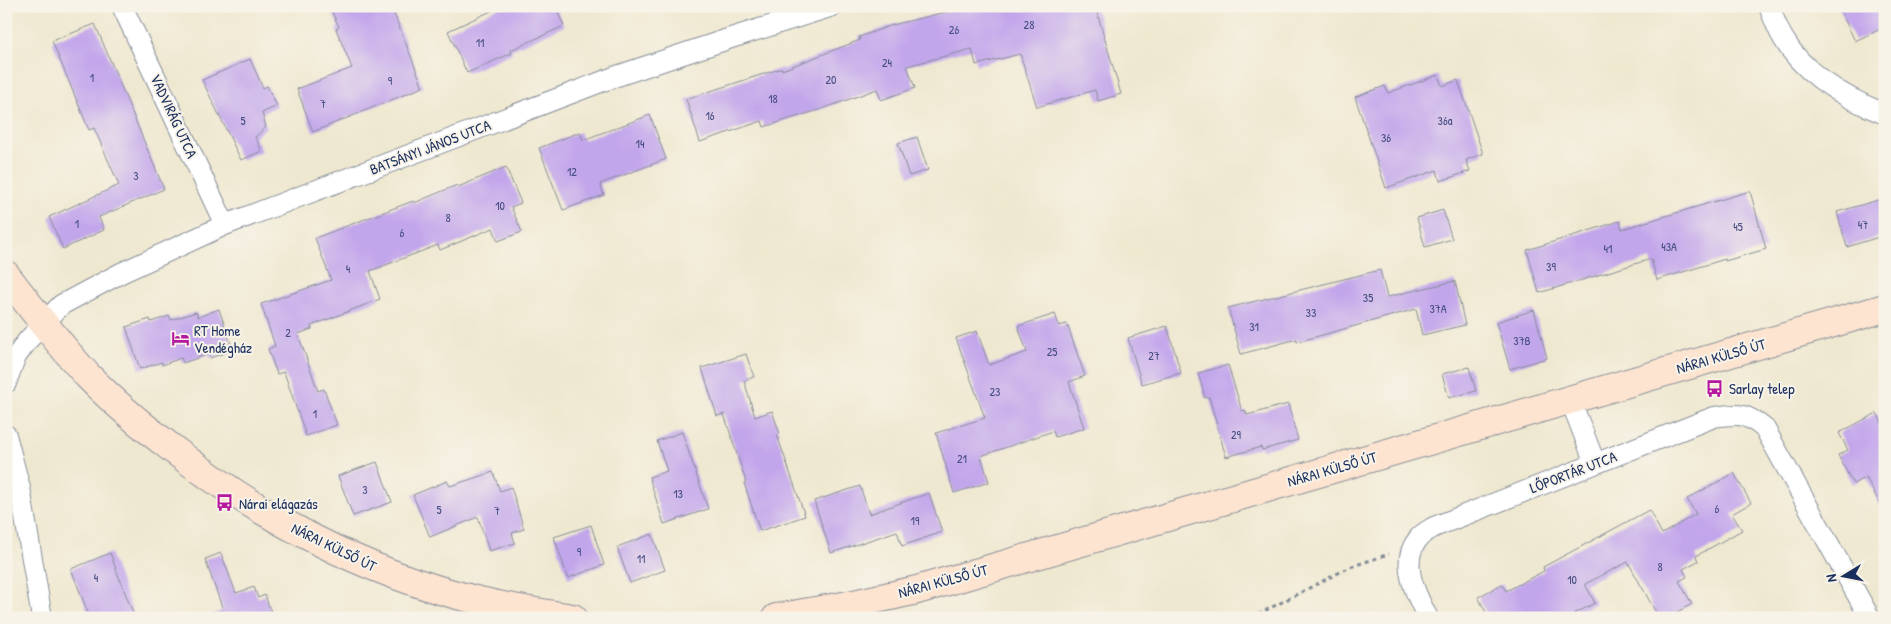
<svg xmlns="http://www.w3.org/2000/svg" width="1891" height="624" font-family="'Patrick Hand',sans-serif">
  <style>
    .building { fill: #c2a6eb }
    .lines { fill: none; stroke-linecap: round; stroke-linejoin: round }
    .street-casing { stroke: #858c97; stroke-width: 22 }
    .secondary-casing { stroke: #858c97; stroke-width: 30 }
    .path { stroke: #858c97; stroke-width: 3; stroke-dasharray: 4 4; stroke-linecap: butt }
    .street { stroke: #fff; stroke-width: 20 }
    .secondary { stroke: #fde4d0; stroke-width: 28 }
    .labels { text-anchor: middle; dominant-baseline: central; stroke-width: 4; stroke-linejoin: round; paint-order: stroke }
    .number-label { font-size: 12px; fill: #454d81 }
    .street-label { font-size: 15px; fill: #1b2f5e; stroke: #f7f3e8 }
    .poi-label { font-size: 15px; fill: #1b2f5e; stroke: #f7f3e8; text-anchor: start }
  </style>
  <rect width="100%" height="100%" fill="#f7f3e8"/>
  <filter id="ink" filterUnits="userSpaceOnUse"><feTurbulence type="fractalNoise" baseFrequency=".02" numOctaves="2"/><feDisplacementMap in="SourceGraphic" scale="10" xChannelSelector="R" yChannelSelector="G"/><feConvolveMatrix kernelMatrix="1 2 1 2 8 2 1 2 1" color-interpolation-filters="sRGB"/></filter>
  <filter id="wash" filterUnits="userSpaceOnUse"><feTurbulence type="fractalNoise" baseFrequency=".0096" numOctaves="4" result="noise"/><feDisplacementMap in="SourceGraphic" scale="20" xChannelSelector="R" yChannelSelector="G"/><feGaussianBlur stdDeviation="1.12" result="paint"/><feColorMatrix in="noise" values="0 0 0 0 0 0 0 0 0 0 0 0 0 0 0 0 0 1.4 0 .05"/><feComposite in="paint" operator="in"/></filter>
  <g filter="url(#wash)">
    <rect width="100%" height="100%" fill="#efe8d0"/>
    <g id="blocks">
      <!-- building -->
      <path class="building" d="M329,6H391L423,87L313,132L297,89L352,68L336,29L339,27Z
        M502,6H555L564,26L511,50L512,53L467,73L448,31Z
        M971,6H1095L1121,94L1098,101L1095,90L1037,107L1020,54L976,65L972,49L907,66L915,88L881,100L877,89L825,108L764,127L762,121L700,142L686,99L782,68V70L860,40L859,37L892,25Z
        M1838,6H1885V27L1855,41Z
        M95,24L164,189L99,217L104,230L63,249L49,217L119,185L94,128L89,130L52,41Z
        M250,59L263,88L267,86L277,106L262,113L266,127L255,137L262,151L241,160L202,80Z
        M1438,75L1442,86L1458,80L1483,154L1466,160L1470,171L1440,181L1437,170L1386,188L1355,97L1385,86L1388,93Z
        M650,115L666,159L600,184L604,195L563,210L539,148L580,132L583,140Z
        M917,137L928,170L909,176L898,143Z
        M506,167L521,203L511,207L522,232L498,241L493,228L440,250L438,245L370,271L380,299L311,326L312,329L298,334L318,391L324,389L337,425L306,436L284,372L277,374L268,349L275,346L261,304L331,280L315,238L413,201L414,203L457,185L458,187Z
        M1750,191L1766,249L1725,261V259L1657,280L1651,259L1539,293L1527,250L1620,221L1622,229Z
        M1885,198V235L1847,247L1837,212Z
        M1443,210L1452,239L1425,247L1417,218Z
        M1380,270L1387,297L1455,281L1465,325L1422,335L1416,309L1297,342V339L1241,354L1228,308Z
        M219,309L233,350L210,358L209,354L183,363L181,358L162,365V362L140,369L126,327L150,319L151,322L169,316L171,320L196,312L198,317Z
        M1534,310L1547,358L1510,369L1496,322Z
        M1055,314L1059,326L1067,324L1085,376L1069,382L1084,428L1055,437L1053,431L981,456L989,482L954,493L936,433L985,418L956,338L977,331L989,365L1027,352L1018,326Z
        M1167,326L1181,373L1142,384L1128,338Z
        M746,354L754,377L744,380L755,417L772,411L780,434L777,435L805,516L760,531L744,483L746,482L724,414L717,416L702,368Z
        M1228,365L1242,411L1245,410L1247,415L1288,404L1298,440L1262,450L1261,447L1226,457L1209,397L1205,398L1198,373Z
        M1469,367L1476,391L1449,398L1442,374Z
        M1877,413L1885,429V514L1866,477L1853,484L1838,455L1848,450L1839,433Z
        M682,432L708,509L664,524L649,477L667,471L657,441Z
        M377,462L392,502L353,516L338,476Z
        M493,472L500,491L511,487L524,529L512,533L515,543L489,551L478,517L430,537L413,495L447,481L450,486Z
        M1734,473L1751,503L1732,514L1742,530L1696,556L1698,561L1683,569L1687,577L1679,581L1692,604L1666,618H1659L1628,562L1585,584L1595,603L1566,618H1489L1478,597L1502,584L1506,591L1544,571L1543,567L1649,510L1662,534L1696,514L1687,499Z
        M860,486L869,514L929,493L942,532L902,546L897,531L831,553L814,501Z
        M591,525L604,565L568,578L554,537Z
        M652,534L665,570L630,583L617,547Z
        M110,553L122,585L135,618H90L71,569Z
        M221,553L236,593L254,587L258,598L265,595L273,618H209V616L223,610L205,559Z"/>
    </g>
  </g>
  <g filter="url(#ink)">
    <use href="#blocks" fill-opacity="0" stroke="#858c97" stroke-width="1"/>
    <g class="lines">
      <defs>
        <path id="street" d="M122,6L225,225
          M1769,6C1773,17 1777,28 1783,38C1804,75 1847,99 1885,114
          M6,383L15,358L28,340L61,305L121,273L225,225L614,77L731,38L833,6
          M1570,399L1595,463
          M6,435L20,488L42,618
          M1428,618C1416,595 1399,562 1418,539C1421,534 1429,530 1434,527L1714,417C1739,413 1746,413 1765,429L1870,618"/>
        <path id="secondary" d="M6,275C32,309 58,343 87,375C112,401 141,425 170,447C260,517 365,573 476,600C508,608 541,613 573,618
          M776,618L854,604L917,590L1885,308"/>
      </defs>
      <!-- street casing -->
      <use href="#street" class="street-casing"/>
      <!-- secondary casing -->
      <use href="#secondary" class="secondary-casing"/>
      <!-- path -->
      <path class="path" d="M1251,618L1350,567L1389,554"/>
      <!-- street -->
      <use href="#street" class="street"/>
      <!-- secondary -->
      <use href="#secondary" class="secondary"/>
    </g>
  </g>
  <!-- icons -->
  <defs>
    <symbol id="hotel-bare" viewBox="-9 -9 18 18"><path d="M-6-4.5h1.5V1H6V5H4.5V3h-9V5H-6ZM-4 0a1.8 1.8 0 1 1 3.6 0ZM.5 0V-2.5h3Q6-2.5 6 0Z" fill="#b5179e" stroke="#f7f3e8" stroke-width="2.5" paint-order="stroke"/></symbol>
    <symbol id="bus-bare" viewBox="-9 -9 18 18"><path d="M-5-6H5V4H4V6H2V4H-2V6H-4V4H-5ZM-3.5-4V0h7V-4ZM-3.5 1.2v1.5H-2V1.2ZM2 1.2v1.5H3.5V1.2Z" fill="#b5179e" stroke="#f7f3e8" stroke-width="2.5" paint-order="stroke"/></symbol>
  </defs>
  <g fill-rule="evenodd">
    <use href="#hotel-bare" x="168" y="326" width="25" height="25"/>
    <use href="#bus-bare" x="1702" y="376" width="25" height="25"/>
    <use href="#bus-bare" x="212" y="490" width="25" height="25"/>
  </g>
  <g class="labels">
    <!-- number labels -->
    <g class="number-label">
      <text x="1029" y="24">28</text>
      <text x="954" y="29">26</text>
      <text x="480" y="42">11</text>
      <text x="887" y="62">24</text>
      <text x="92" y="77">1</text>
      <text x="831" y="79">20</text>
      <text x="390" y="80">9</text>
      <text x="773" y="98">18</text>
      <text x="323" y="103">7</text>
      <text x="710" y="115">16</text>
      <text x="243" y="120">5</text>
      <text x="1445" y="120">36a</text>
      <text x="1386" y="137">36</text>
      <text x="640" y="143">14</text>
      <text x="572" y="171">12</text>
      <text x="136" y="175">3</text>
      <text x="500" y="205">10</text>
      <text x="448" y="217">8</text>
      <text x="77" y="223">1</text>
      <text x="1863" y="224">47</text>
      <text x="1738" y="226">45</text>
      <text x="402" y="232">6</text>
      <text x="1669" y="246">43A</text>
      <text x="1608" y="248">41</text>
      <text x="1551" y="266">39</text>
      <text x="348" y="268">4</text>
      <text x="1368" y="297">35</text>
      <text x="1438" y="308">37A</text>
      <text x="1311" y="312">33</text>
      <text x="1254" y="326">31</text>
      <text x="288" y="332">2</text>
      <text x="1522" y="340">37B</text>
      <text x="1052" y="351">25</text>
      <text x="1154" y="355">27</text>
      <text x="995" y="391">23</text>
      <text x="315" y="413">1</text>
      <text x="1236" y="434">29</text>
      <text x="962" y="458">21</text>
      <text x="365" y="489">3</text>
      <text x="678" y="493">13</text>
      <text x="1717" y="508">6</text>
      <text x="439" y="509">5</text>
      <text x="497" y="510">7</text>
      <text x="915" y="520">19</text>
      <text x="579" y="551">9</text>
      <text x="641" y="558">11</text>
      <text x="1660" y="566">8</text>
      <text x="96" y="577">4</text>
      <text x="1572" y="579">10</text>
    </g>
    <!-- street labels -->
    <g class="street-label">
      <text transform="translate(174 116) rotate(65)">VADVIRÁG UTCA</text>
      <text transform="translate(430 147) rotate(-21)">BATSÁNYI JÁNOS UTCA</text>
      <text transform="translate(1721 356) rotate(-16)">NÁRAI KÜLSŐ ÚT</text>
      <text transform="translate(1332 469) rotate(-16)">NÁRAI KÜLSŐ ÚT</text>
      <text transform="translate(1573 472) rotate(-21)">LŐPORTÁR UTCA</text>
      <text transform="translate(334 547) rotate(26)">NÁRAI KÜLSŐ ÚT</text>
      <text transform="translate(943 581) rotate(-15)">NÁRAI KÜLSŐ ÚT</text>
    </g>
    <!-- poi labels -->
    <g class="poi-label">
      <text x="194" y="330">RT Home<tspan x="194" dy="17">Vendégház</tspan></text>
      <text x="1729" y="388">Sarlay telep</text>
      <text x="239" y="503">Nárai elágazás</text>
    </g>
  </g>
  <!-- margin -->
  <rect width="1891" height="624" fill="none" stroke="#f7f3e8" stroke-width="25"/>
  <!-- north arrow -->
  <g transform="translate(1844 576) rotate(260)" stroke="#f7f3e8" stroke-width="4" paint-order="stroke">
  <path d="M0-4L9 19L0 12L-9 19Z" fill="#1b2f5e"/>
  <text y="-8" font-size="14" font-weight="bold" text-anchor="middle" fill="#1b2f5e">N</text>
  </g>
</svg>
